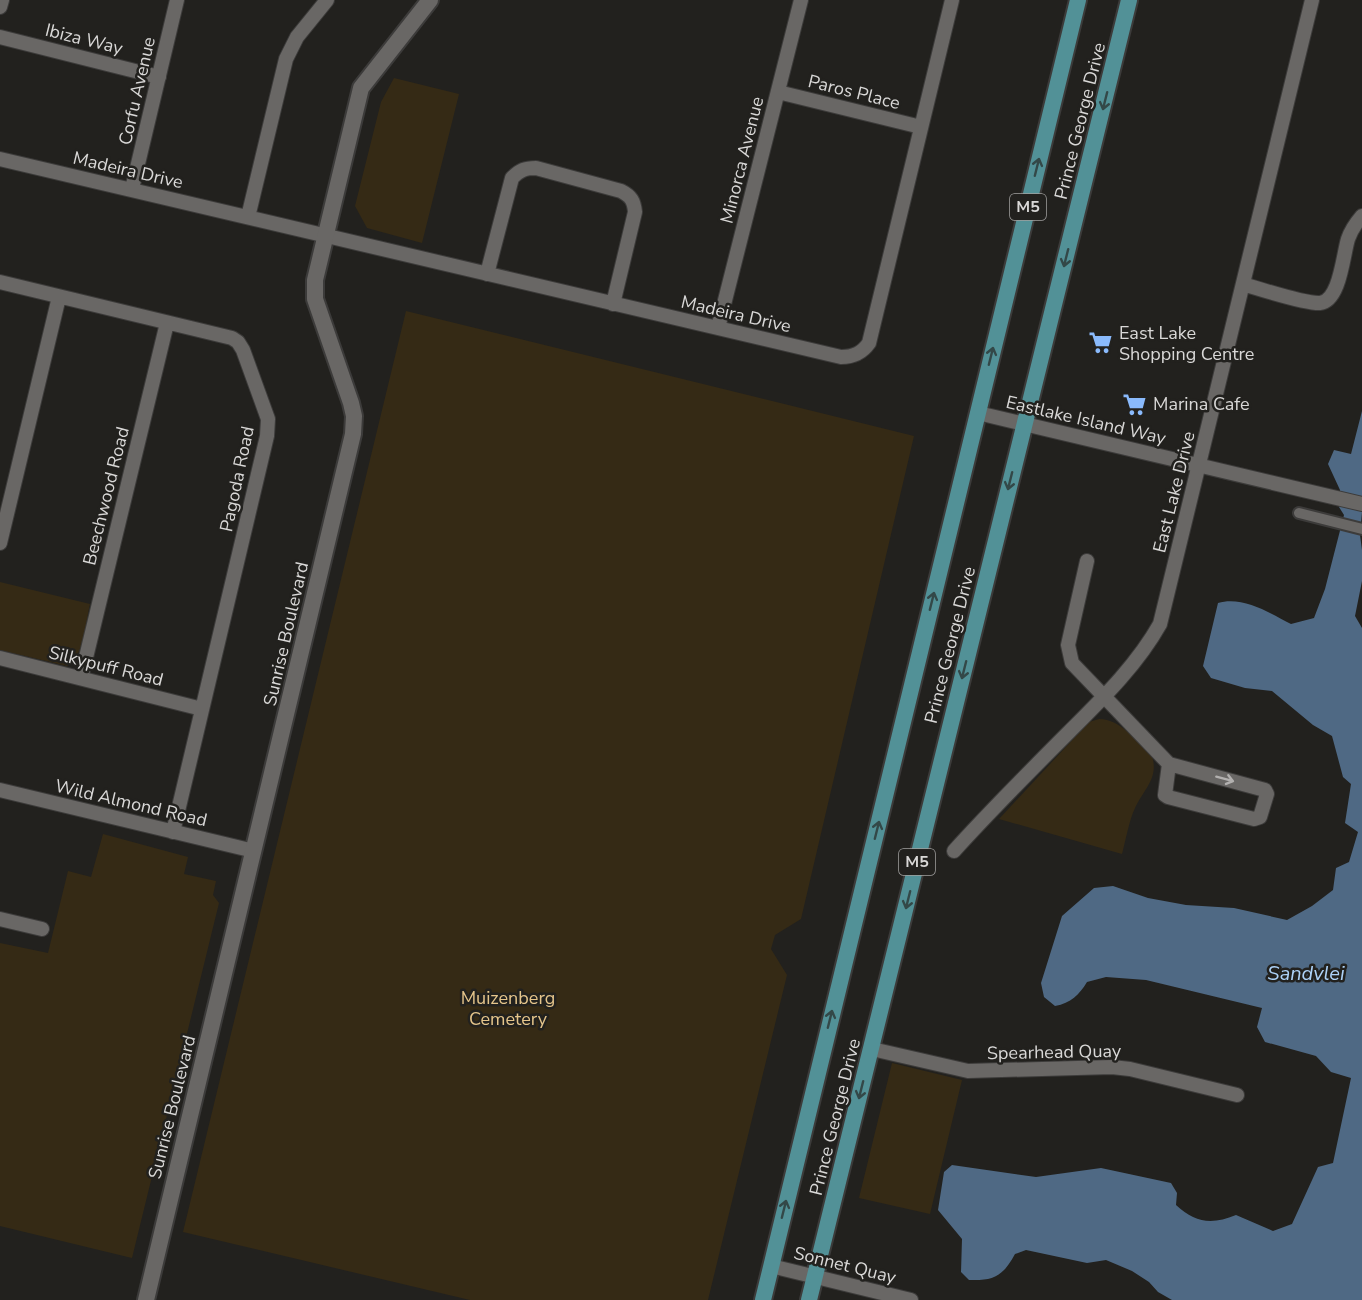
<svg xmlns="http://www.w3.org/2000/svg" width="1362" height="1300" font-family="'Nunito Sans',sans-serif">
  <style>
    .green { fill: #352a15 }
    .water { fill: #4f6984 }
    .lines { fill: none; stroke-linecap: round; stroke-linejoin: round }
    .pedestrian-casing { stroke: #3c3b3a; stroke-width: 14 }
    .minor-casing { stroke: #3c3b3a; stroke-width: 16 }
    .tertiary-casing { stroke: #3c3b3a; stroke-width: 20 }
    .primary-casing { stroke: #3c3b3a; stroke-width: 20 }
    .pedestrian { stroke: #696765; stroke-width: 10 }
    .minor { stroke: #696765; stroke-width: 14 }
    .tertiary { stroke: #696765; stroke-width: 16 }
    .primary { stroke: #529197; stroke-width: 16 }
    .oneway { stroke: #334848 }
    .oneway2 { stroke: #b2b0af }
    .labels { text-anchor: middle; dominant-baseline: central; stroke-width: 5; stroke-linejoin: round; paint-order: stroke }
    .shield { fill: #22211e; stroke: #a2a1a0; stroke-width: 1.5 }
    .shield-label { font-size: 16px; font-weight: bold; fill: #d9d8d7 }
    .street-label { font-size: 18px; fill: #d9d8d7; stroke: #22211e }
    .poi-label { font-size: 18px; fill: #d9d8d7; stroke: #22211e; text-anchor: start }
    .park-label { font-size: 18px; fill: #e5c58b; stroke: #22211e }
    .water-label { font-size: 20px; font-style: italic; fill: #add2f8; stroke: #22211e }
  </style>
  <rect width="100%" height="100%" fill="#22211e"/>
  <!-- green -->
  <path class="green" d="M394,78L459,94L422,243L367,228L355,206L381,102Z
    M406,311L914,436L801,919L775,935L771,949L787,975L708,1300H470L183,1232Z
    M0,582L90,604C85,624 85,655 67,666L0,650Z
    M1099,719C1121,719 1137,742 1152,756C1159,778 1144,789 1135,808C1129,821 1126,839 1122,854L999,819L1089,722Z
    M103,834L188,857L184,874L216,881L213,895L219,903L132,1258L0,1226V943L48,953L68,871L91,877Z
    M892,1063L962,1080L930,1214L859,1198Z"/>
  <!-- water -->
  <path class="water" d="M1362,411V512L1360,535L1362,550V581L1355,616L1362,628V1300H1172L1158,1292L1149,1282L1132,1271L1106,1260L1087,1263L1026,1250L1015,1254C1003,1276 994,1281 969,1280L961,1272L962,1239L938,1210L944,1172L952,1165L1036,1177L1101,1168L1171,1183L1177,1193L1176,1205C1195,1223 1212,1225 1236,1215L1273,1231L1292,1224L1318,1167L1333,1163L1351,1078L1331,1072L1316,1056L1265,1042L1257,1027L1262,1008L1146,980L1106,977L1087,982C1079,995 1071,1003 1055,1006L1044,997L1041,983L1062,916L1094,888L1113,886L1148,898L1186,905L1234,908L1287,920L1312,906L1333,890L1336,868L1349,862L1358,832L1345,823L1351,784L1343,777L1332,736L1313,725L1272,691L1245,688L1211,678L1203,666L1218,603C1243,596 1270,613 1291,624L1314,618L1325,589L1344,515L1339,507L1340,490L1328,464L1334,450L1351,454Z"/>
  <g class="lines">
    <defs>
      <path id="pedestrian" d="M1299,513L1362,529"/>
      <path id="minor" d="M0,7L2,0
        M0,37L159,77
        M778,92L921,127
        M0,159L841,357C854,357 862,353 869,343L952,0
        M132,189L177,0
        M248,217L286,59L297,37L327,0
        M487,274L512,178C520,170 525,168 536,168L621,191C631,196 634,201 635,212L613,304
        M0,282L232,338L238,342L243,350L268,419L267,436L173,832
        M1243,284C1260,289 1305,304 1320,303C1340,301 1343,255 1348,239C1351,230 1356,223 1362,216
        M718,328L801,0
        M978,413L1362,504
        M0,543L59,297
        M1087,561L1068,645L1072,663L1169,764L1265,790L1267,794L1260,817L1254,819L1168,797L1165,795L1169,764
        M0,658L202,709
        M81,678L167,323
        M0,790L254,851
        M954,851C991,810 1030,771 1069,732C1102,699 1137,665 1160,624L1312,0
        M0,919L42,929
        M872,1049L968,1071L1112,1067L1130,1069L1237,1095
        M771,1266L911,1300"/>
      <path id="tertiary" d="M146,1300L353,434L354,416L351,403L315,299V280L361,88L430,0"/>
      <path id="primary" d="M763,1300L1078,0
        M809,1300L1129,0"/>
    </defs>
    <!-- pedestrian casing -->
    <use href="#pedestrian" class="pedestrian-casing"/>
    <!-- minor casing -->
    <use href="#minor" class="minor-casing"/>
    <!-- tertiary casing -->
    <use href="#tertiary" class="tertiary-casing"/>
    <!-- primary casing -->
    <use href="#primary" class="primary-casing"/>
    <!-- pedestrian -->
    <use href="#pedestrian" class="pedestrian"/>
    <!-- minor -->
    <use href="#minor" class="minor"/>
    <!-- tertiary -->
    <use href="#tertiary" class="tertiary"/>
    <!-- primary -->
    <use href="#primary" class="primary"/>
  </g>
  <!-- one-way arrows -->
  <defs><path id="oneway-shaft" d="M-6 0H5M1.5-3L5.5 0L1.5 3" fill="none" stroke-width="1.6" stroke-linecap="round" stroke-linejoin="round" transform="scale(1.5)"/></defs>
  <g class="oneway">
    <use href="#oneway-shaft" transform="translate(1105 101) rotate(104)"/>
    <use href="#oneway-shaft" transform="translate(1037 167) rotate(-76)"/>
    <use href="#oneway-shaft" transform="translate(1066 258) rotate(104)"/>
    <use href="#oneway-shaft" transform="translate(991 356) rotate(-76)"/>
    <use href="#oneway-shaft" transform="translate(1010 481) rotate(104)"/>
    <use href="#oneway-shaft" transform="translate(932 601) rotate(-76)"/>
    <use href="#oneway-shaft" transform="translate(964 670) rotate(104)"/>
    <use href="#oneway-shaft" transform="translate(877 830) rotate(-76)"/>
    <use href="#oneway-shaft" transform="translate(908 900) rotate(104)"/>
    <use href="#oneway-shaft" transform="translate(830 1019) rotate(-76)"/>
    <use href="#oneway-shaft" transform="translate(861 1090) rotate(104)"/>
    <use href="#oneway-shaft" transform="translate(784 1209) rotate(-76)"/>
  </g>
  <use class="oneway2" href="#oneway-shaft" transform="translate(1225 779) rotate(15)"/>
  <!-- icons -->
  <defs>
    <symbol id="supermarket-bare" viewBox="-9 -9 18 18"><path d="M-6-5.5h2.5l.6 2H6L4.5 2H-2.5L-4.4-4H-6ZM-1.5 3.2a1.3 1.3 0 1 0 .1 0ZM3 3.2a1.3 1.3 0 1 0 .1 0Z" fill="#8abafc" stroke="#22211e" stroke-width="2.5" paint-order="stroke"/></symbol>
  </defs>
  <g fill-rule="evenodd">
    <use href="#supermarket-bare" x="1084" y="326" width="33" height="33"/>
    <use href="#supermarket-bare" x="1118" y="388" width="33" height="33"/>
  </g>
  <g class="labels">
    <!-- shield labels -->
    <g class="shield">
      <rect x="1010" y="194" width="36" height="26" rx="4.5"/>
      <rect x="899" y="849" width="36" height="26" rx="4.5"/>
    </g>
    <g class="shield-label">
      <text x="1028" y="207">M5</text>
      <text x="917" y="862">M5</text>
    </g>
    <!-- street labels -->
    <g class="street-label">
      <text transform="translate(84 39) rotate(14)">Ibiza Way</text>
      <text transform="translate(137 91) rotate(-77)">Corfu Avenue</text>
      <text transform="translate(854 92) rotate(14)">Paros Place</text>
      <text transform="translate(1080 121) rotate(-76)">Prince George Drive</text>
      <text transform="translate(742 160) rotate(-76)">Minorca Avenue</text>
      <text transform="translate(128 170) rotate(13)">Madeira Drive</text>
      <text transform="translate(736 314) rotate(13)">Madeira Drive</text>
      <text transform="translate(1086 420) rotate(13)">Eastlake Island Way</text>
      <text transform="translate(237 479) rotate(-78)">Pagoda Road</text>
      <text transform="translate(1174 492) rotate(-76)">East Lake Drive</text>
      <text transform="translate(106 496) rotate(-76)">Beechwood Road</text>
      <text transform="translate(286 634) rotate(-77)">Sunrise Boulevard</text>
      <text transform="translate(950 645) rotate(-76)">Prince George Drive</text>
      <text transform="translate(106 666) rotate(14)">Silkypuff Road</text>
      <text transform="translate(131 803) rotate(13)">Wild Almond Road</text>
      <text transform="translate(1054 1052) rotate(-1)">Spearhead Quay</text>
      <text transform="translate(172 1107) rotate(-76)">Sunrise Boulevard</text>
      <text transform="translate(835 1117) rotate(-76)">Prince George Drive</text>
      <text transform="translate(845 1265) rotate(14)">Sonnet Quay</text>
    </g>
    <!-- poi labels -->
    <g class="poi-label">
      <text x="1119" y="333">East Lake<tspan x="1119" dy="21">Shopping Centre</tspan></text>
      <text x="1153" y="404">Marina Cafe</text>
    </g>
    <!-- park labels -->
    <g class="park-label">
      <text x="508" y="998">Muizenberg<tspan x="508" dy="21">Cemetery</tspan></text>
    </g>
    <!-- water labels -->
    <g class="water-label">
      <text x="1306" y="973">Sandvlei</text>
    </g>
  </g>
</svg>
